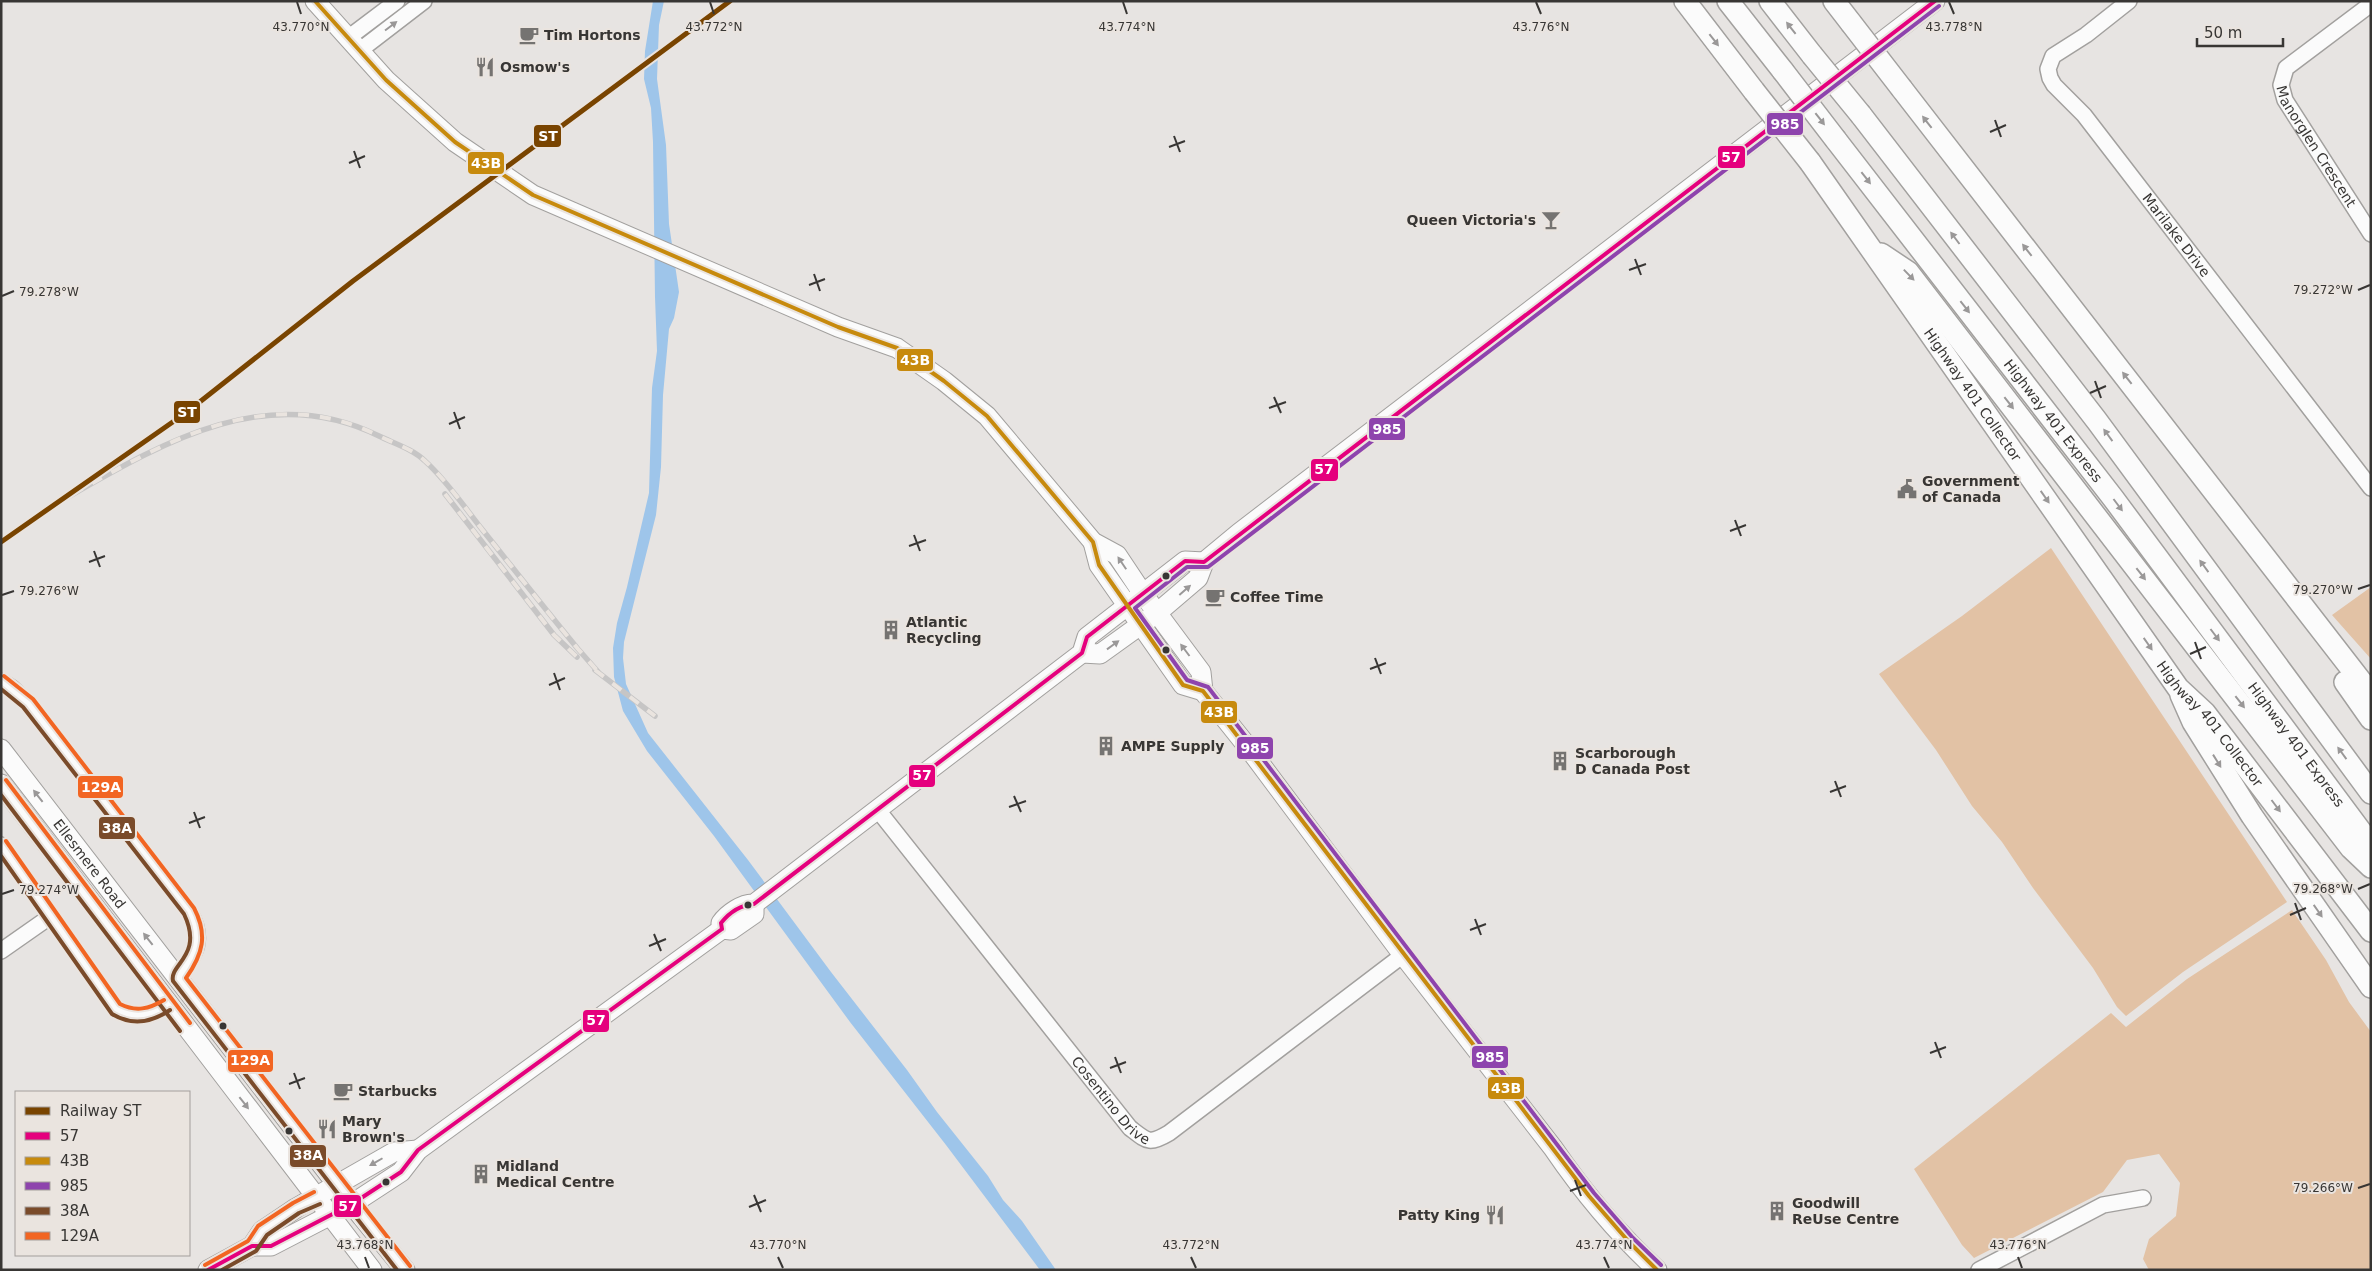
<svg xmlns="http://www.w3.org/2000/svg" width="2372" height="1271" font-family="'DejaVu Sans',sans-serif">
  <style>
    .green { fill: #e2c2a5 }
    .water { fill: #9ec5ea }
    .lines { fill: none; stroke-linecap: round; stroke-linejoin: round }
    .minor-casing { stroke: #a2a09e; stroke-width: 18 }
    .major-casing { stroke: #a2a09e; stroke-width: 21 }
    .highway-casing { stroke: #a2a09e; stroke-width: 24 }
    .minor { stroke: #fbfbfb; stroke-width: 15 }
    .major { stroke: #fbfbfb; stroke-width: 19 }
    .highway { stroke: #fbfbfb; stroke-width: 21 }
    .rail-casing { stroke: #c6c5c5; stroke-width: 5.5 }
    .rail { stroke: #eae4df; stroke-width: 4; stroke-dasharray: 11; stroke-linecap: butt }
    .highway-bridge-casing { stroke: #a2a09e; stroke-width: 24; stroke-linecap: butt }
    .highway-bridge { stroke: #fbfbfb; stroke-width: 21 }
    .bus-1-casing { stroke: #eae4df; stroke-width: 8 }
    .bus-2-casing { stroke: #eae4df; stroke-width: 8 }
    .bus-3-casing { stroke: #eae4df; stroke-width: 8 }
    .bus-4-casing { stroke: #eae4df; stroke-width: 8 }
    .bus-5-casing { stroke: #eae4df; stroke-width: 8 }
    .bus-1 { stroke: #e5007d; stroke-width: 4 }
    .bus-2 { stroke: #c78a0d; stroke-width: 4 }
    .bus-3 { stroke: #8e44ad; stroke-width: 4 }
    .bus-4 { stroke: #7a4b2a; stroke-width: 4 }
    .bus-5 { stroke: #f26522; stroke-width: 4 }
    .rail-1-casing { stroke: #eae4df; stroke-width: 9 }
    .rail-1 { stroke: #794400; stroke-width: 5 }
    .oneway { fill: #9a9898 }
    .ticks { fill: none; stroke: #383634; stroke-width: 2 }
    .bus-dot { fill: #383634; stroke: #eae4df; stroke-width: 2 }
    .labels { text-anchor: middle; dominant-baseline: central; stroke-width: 4; stroke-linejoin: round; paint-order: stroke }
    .poi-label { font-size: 14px; font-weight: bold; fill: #383634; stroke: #eae4df; text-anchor: start }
    .street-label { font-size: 14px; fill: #383634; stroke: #eae4df }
    .ticks-label { font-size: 12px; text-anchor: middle; fill: #383634; stroke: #eae4df; stroke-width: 4; stroke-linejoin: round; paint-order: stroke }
    .line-badge { stroke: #eae4df; stroke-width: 2 }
    .badge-label { font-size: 14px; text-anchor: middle; font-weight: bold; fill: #fff }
  </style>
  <rect width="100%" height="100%" fill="#e7e4e2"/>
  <!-- green -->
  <path class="green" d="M2051,548L2287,902L2183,972L2126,1016L2117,1007L2093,968L2033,888L2002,842L1972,806L1936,750L1879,674L1962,616Z
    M2371,587V659L2332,615Z
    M2292,910L2326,960L2349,1002L2371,1032V1270H2149L2143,1259L2149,1239L2176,1216L2180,1183L2159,1154L2127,1160L2103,1192L1974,1258L1962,1245L1914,1169L2111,1013L2126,1027L2187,979Z"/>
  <!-- water -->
  <path class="water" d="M653,1H664L659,25L657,79L666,145L669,224L679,292L674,318L669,329L663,395L661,467L656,515L624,642L623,658L626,684L648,733L748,860L831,972L907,1070L937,1112L988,1176L1003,1200L1022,1221L1056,1270H1040L946,1145L850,1022L714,836L647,751L623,711L614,677L613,648L617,623L627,587L649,493L652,388L657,351L655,297L653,142L651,108L644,79L645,51Z"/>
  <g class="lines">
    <defs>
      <g id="minor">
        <path id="s1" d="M2129,1L2086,35L2053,56L2048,69L2050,78L2054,85L2084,115L2121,163L2371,488"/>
        <path id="s2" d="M2371,4L2286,68L2281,85L2285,100L2371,234"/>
        <path d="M348,38L397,1"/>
        <path d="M359,51L424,1"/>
        <path d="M1,681L12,688L28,703L189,911C205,939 196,954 178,978"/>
        <path id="s3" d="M877,809L1130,1128C1147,1141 1149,1145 1169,1133L1403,955"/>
        <path d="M1,845L116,1009C135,1020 149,1017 167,1005"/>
        <path d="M1,951L51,916"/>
        <path d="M1979,1270L2103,1205L2143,1198"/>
      </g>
      <g id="major">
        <path d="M315,1L386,80L455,142L533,195L838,327L897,348L944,381L987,416L1093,542L1117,555L1143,594L1201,672L1203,691L1247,746L1403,955L1553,1148C1583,1192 1618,1234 1657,1270"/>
        <path d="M1093,542L1099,565L1183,685L1203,691"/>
        <path d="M1082,653L1100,654L1157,613L1198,578L1204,562L1239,533L1935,1"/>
        <path id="s4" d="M1,749L362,1217L405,1270"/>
        <path d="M1,784C124,947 249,1107 372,1270"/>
        <path d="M722,929L721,923C727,914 743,903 754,904L1082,653L1087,637L1185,561L1204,562"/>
        <path d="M722,929L731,930L754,914V904"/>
        <path d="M252,1246H271L352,1204L401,1172L418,1150L722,929"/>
        <path d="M208,1270L252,1246L262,1231L296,1208L394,1152L418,1150"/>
      </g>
      <g id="highway">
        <path d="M1685,1L1754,91"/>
        <path d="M1728,1L1783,71"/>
        <path d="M1770,1L1812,55"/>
        <path d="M1834,1L1851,23"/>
        <path d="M1902,89L2371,694"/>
        <path d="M1861,115L2097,421L2371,793"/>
        <path id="s5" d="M1836,140L2113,498L2371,845"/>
        <path id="s6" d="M1810,162L2178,688L2205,713L2371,931"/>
        <path d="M1881,254L1908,272L2351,848L2371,867"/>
        <path d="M2345,682L2371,719"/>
        <path d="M2181,695L2193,722L2252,816L2371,987"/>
      </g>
    </defs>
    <!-- minor casing -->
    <use href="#minor" class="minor-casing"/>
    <!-- major casing -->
    <use href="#major" class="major-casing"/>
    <!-- highway casing -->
    <use href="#highway" class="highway-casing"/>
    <!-- minor -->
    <use href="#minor" class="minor"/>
    <!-- major -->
    <use href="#major" class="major"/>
    <!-- highway -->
    <use href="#highway" class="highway"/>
    <defs>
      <path id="rail" d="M445,494L554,635L577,657
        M54,505C154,448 263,378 379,436C393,443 413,449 425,461C446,480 463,505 481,528C513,568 545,609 578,649L600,674
        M595,670L655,716"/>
    </defs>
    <!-- rail casing -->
    <use href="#rail" class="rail-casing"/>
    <!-- rail -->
    <use href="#rail" class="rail"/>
    <defs>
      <path id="highway-bridge" d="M1851,23L1902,89
        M1812,55L1861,115
        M1783,71L1836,140
        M1754,91L1810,162"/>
    </defs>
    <!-- highway-bridge casing -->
    <use href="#highway-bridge" class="highway-bridge-casing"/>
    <!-- highway-bridge -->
    <use href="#highway-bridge" class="highway-bridge"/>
    <defs>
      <path id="bus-1" d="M722,929L721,923C729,913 741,905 754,904L1082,653L1087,637L1185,561L1204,562L1935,1
        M208,1270L252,1246H271L352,1204L401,1172L418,1150L722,929"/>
      <path id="bus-2" d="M315,1L386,80L455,142L533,195L838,327L897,348L944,381L987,416L1093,542L1099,565L1183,685L1203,691L1589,1196L1629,1242L1657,1270"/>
      <path id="bus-3" d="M1661,1265L1633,1238L1594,1193L1208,687L1187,680L1135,608L1187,567H1208L1939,6"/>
      <path id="bus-4" d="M1,689L23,707L184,914C204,956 169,964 173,981L397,1270
        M1,795L180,1031
        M1,856L112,1014C132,1026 151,1023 170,1010
        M222,1270L256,1251L267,1235L299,1213L320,1204"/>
      <path id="bus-5" d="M4,676L33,699L194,908C208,935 203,954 186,978L410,1266
        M6,780L190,1023
        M6,841L120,1004C136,1012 149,1009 164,1000
        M205,1265L248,1241L258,1226L293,1203L314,1192"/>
    </defs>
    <!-- bus-1 casing -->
    <use href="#bus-1" class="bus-1-casing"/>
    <!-- bus-2 casing -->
    <use href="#bus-2" class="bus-2-casing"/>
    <!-- bus-3 casing -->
    <use href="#bus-3" class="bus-3-casing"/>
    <!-- bus-4 casing -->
    <use href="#bus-4" class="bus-4-casing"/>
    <!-- bus-5 casing -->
    <use href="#bus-5" class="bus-5-casing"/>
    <!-- bus-1 -->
    <use href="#bus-1" class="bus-1"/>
    <!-- bus-2 -->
    <use href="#bus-2" class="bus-2"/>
    <!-- bus-3 -->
    <use href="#bus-3" class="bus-3"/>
    <!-- bus-4 -->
    <use href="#bus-4" class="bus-4"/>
    <!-- bus-5 -->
    <use href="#bus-5" class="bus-5"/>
    <defs>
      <path id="rail-1" d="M1,542L187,412L353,281L730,1"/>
    </defs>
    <!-- rail-1 casing -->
    <use href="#rail-1" class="rail-1-casing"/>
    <!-- rail-1 -->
    <use href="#rail-1" class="rail-1"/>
  </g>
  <!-- one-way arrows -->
  <defs><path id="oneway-solid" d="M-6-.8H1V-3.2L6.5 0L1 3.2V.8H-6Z" transform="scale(1.25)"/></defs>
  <g class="oneway">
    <use href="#oneway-solid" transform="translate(391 26) rotate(-37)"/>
    <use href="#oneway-solid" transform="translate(1791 28) rotate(-128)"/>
    <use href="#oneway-solid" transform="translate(1714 40) rotate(52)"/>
    <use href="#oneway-solid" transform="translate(1820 119) rotate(52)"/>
    <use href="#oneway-solid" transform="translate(1927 122) rotate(-128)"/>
    <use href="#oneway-solid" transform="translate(1866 178) rotate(52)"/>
    <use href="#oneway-solid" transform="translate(1955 238) rotate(-127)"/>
    <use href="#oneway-solid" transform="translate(2027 250) rotate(-128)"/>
    <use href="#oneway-solid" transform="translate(1909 275) rotate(46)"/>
    <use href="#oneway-solid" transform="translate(1965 307) rotate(52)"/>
    <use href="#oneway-solid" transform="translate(2127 378) rotate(-128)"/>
    <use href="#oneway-solid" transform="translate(2009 403) rotate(52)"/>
    <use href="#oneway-solid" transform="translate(2108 435) rotate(-126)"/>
    <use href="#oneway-solid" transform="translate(2045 497) rotate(55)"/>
    <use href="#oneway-solid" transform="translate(2118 505) rotate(53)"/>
    <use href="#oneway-solid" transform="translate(1122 563) rotate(-124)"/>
    <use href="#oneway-solid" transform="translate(2204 566) rotate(-126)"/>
    <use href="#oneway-solid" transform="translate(2141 574) rotate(52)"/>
    <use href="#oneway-solid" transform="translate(1185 590) rotate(-41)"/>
    <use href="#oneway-solid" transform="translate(2215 635) rotate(53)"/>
    <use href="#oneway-solid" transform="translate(2148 644) rotate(55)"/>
    <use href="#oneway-solid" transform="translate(1113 645) rotate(-36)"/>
    <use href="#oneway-solid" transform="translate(1185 650) rotate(-127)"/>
    <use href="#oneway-solid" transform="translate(2240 702) rotate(52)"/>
    <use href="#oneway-solid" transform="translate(2342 753) rotate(-126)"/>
    <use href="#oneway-solid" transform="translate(2217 761) rotate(58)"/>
    <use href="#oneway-solid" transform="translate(38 796) rotate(-128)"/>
    <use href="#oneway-solid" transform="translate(2276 806) rotate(53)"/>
    <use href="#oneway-solid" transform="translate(2318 911) rotate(55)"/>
    <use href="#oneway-solid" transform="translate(148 939) rotate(-128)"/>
    <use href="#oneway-solid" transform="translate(244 1103) rotate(52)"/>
    <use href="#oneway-solid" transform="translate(376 1162) rotate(150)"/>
  </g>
  <!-- ticks -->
  <path class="ticks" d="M297,2L301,14M710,2L714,14M1123,2L1127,14M1536,2L1541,14M1949,2L1954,14M1995,120L2001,137M1990,132L2006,125M1174,136L1180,152M1169,147L1185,141M354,151L360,168M349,163L365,156M1635,259L1641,275M1629,270L1646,264M814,274L820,291M809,285L825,279M2358,290L2370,285M2,296L14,291M2095,381L2101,398M2090,393L2106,386M1274,397L1281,413M1269,408L1286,402M454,412L460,429M449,424L465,417M1735,520L1741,536M1730,531L1746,525M914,535L920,551M909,546L926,540M94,551L100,567M89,562L105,556M2358,589L2370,585M2,595L14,591M2195,642L2201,659M2190,654L2206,647M1375,658L1381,674M1370,669L1386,663M554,673L560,690M549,685L565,678M1835,781L1841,797M1830,792L1846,786M1014,796L1021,812M1009,807L1026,801M194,812L200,828M189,823L205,817M2358,889L2370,884M2,894L14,890M2295,903L2301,920M2290,915L2306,908M1475,919L1481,935M1470,930L1486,924M654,934L661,951M649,946L666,939M1935,1042L1941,1058M1930,1053L1946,1047M1115,1057L1121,1073M1110,1068L1126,1062M294,1073L300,1089M289,1084L305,1078M1575,1180L1581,1196M2358,1188L2370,1184M1570,1191L1586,1185M754,1195L761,1212M749,1207L766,1200M365,1257L369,1268M778,1257L783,1268M1191,1257L1196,1268M1604,1257L1609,1268M2018,1257L2022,1268"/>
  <!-- icons -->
  <defs>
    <symbol id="cafe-bare" viewBox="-9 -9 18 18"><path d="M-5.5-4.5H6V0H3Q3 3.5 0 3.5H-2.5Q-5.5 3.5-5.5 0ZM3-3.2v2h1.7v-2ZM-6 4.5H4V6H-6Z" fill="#757371" stroke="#eae4df" stroke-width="2.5" paint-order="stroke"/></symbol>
    <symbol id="restaurant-bare" viewBox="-9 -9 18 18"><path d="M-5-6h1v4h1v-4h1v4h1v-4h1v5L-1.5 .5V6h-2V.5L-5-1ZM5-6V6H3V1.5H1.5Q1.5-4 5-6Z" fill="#757371" stroke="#eae4df" stroke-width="2.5" paint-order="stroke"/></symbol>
    <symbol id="bar-bare" viewBox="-9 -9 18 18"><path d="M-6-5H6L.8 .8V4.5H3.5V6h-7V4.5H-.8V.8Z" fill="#757371" stroke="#eae4df" stroke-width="2.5" paint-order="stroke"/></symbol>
    <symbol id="civic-bare" viewBox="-9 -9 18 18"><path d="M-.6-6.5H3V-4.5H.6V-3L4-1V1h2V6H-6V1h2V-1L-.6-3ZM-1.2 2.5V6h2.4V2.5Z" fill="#757371" stroke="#eae4df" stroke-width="2.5" paint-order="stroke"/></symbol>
    <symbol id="building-bare" viewBox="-9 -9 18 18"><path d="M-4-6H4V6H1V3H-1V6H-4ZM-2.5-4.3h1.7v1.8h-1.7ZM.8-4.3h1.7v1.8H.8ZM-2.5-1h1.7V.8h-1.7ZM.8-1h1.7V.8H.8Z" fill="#757371" stroke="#eae4df" stroke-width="2.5" paint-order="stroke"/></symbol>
  </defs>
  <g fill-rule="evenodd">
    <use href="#cafe-bare" x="515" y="21" width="28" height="28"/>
    <use href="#restaurant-bare" x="471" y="53" width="28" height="28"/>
    <use href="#bar-bare" x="1537" y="206" width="28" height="28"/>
    <use href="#civic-bare" x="1893" y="475" width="28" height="28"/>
    <use href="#cafe-bare" x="1201" y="583" width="28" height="28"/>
    <use href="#building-bare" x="877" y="616" width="28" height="28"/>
    <use href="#building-bare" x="1092" y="732" width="28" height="28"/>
    <use href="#building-bare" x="1546" y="747" width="28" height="28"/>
    <use href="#cafe-bare" x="329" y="1077" width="28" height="28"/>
    <use href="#restaurant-bare" x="313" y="1115" width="28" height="28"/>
    <use href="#building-bare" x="467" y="1160" width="28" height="28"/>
    <use href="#building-bare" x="1763" y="1197" width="28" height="28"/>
    <use href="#restaurant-bare" x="1481" y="1201" width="28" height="28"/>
  </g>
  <!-- markers -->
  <g class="bus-dot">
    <circle cx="1166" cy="576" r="4.5"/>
    <circle cx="1166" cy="650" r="4.5"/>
    <circle cx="748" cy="905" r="4.5"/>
    <circle cx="223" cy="1026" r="4.5"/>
    <circle cx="289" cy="1131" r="4.5"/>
    <circle cx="386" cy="1182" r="4.5"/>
  </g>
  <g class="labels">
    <!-- poi labels -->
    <g class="poi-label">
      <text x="544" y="35">Tim Hortons</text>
      <text x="500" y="67">Osmow's</text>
      <text x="1536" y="220" text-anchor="end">Queen Victoria's</text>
      <text x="1922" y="481">Government<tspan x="1922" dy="16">of Canada</tspan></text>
      <text x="1230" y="597">Coffee Time</text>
      <text x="906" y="622">Atlantic<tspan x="906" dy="16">Recycling</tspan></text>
      <text x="1121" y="746">AMPE Supply</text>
      <text x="1575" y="753">Scarborough<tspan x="1575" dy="16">D Canada Post</tspan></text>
      <text x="358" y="1091">Starbucks</text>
      <text x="342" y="1121">Mary<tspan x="342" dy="16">Brown's</tspan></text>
      <text x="496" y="1166">Midland<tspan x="496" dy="16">Medical Centre</tspan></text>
      <text x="1792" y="1203">Goodwill<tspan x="1792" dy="16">ReUse Centre</tspan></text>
      <text x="1480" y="1215" text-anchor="end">Patty King</text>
    </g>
    <!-- street labels -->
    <g class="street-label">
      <text stroke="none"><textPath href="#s2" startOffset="195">Manorglen Crescent</textPath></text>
      <text stroke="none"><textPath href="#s1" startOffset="319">Marilake Drive</textPath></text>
      <text stroke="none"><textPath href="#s6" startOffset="284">Highway 401 Collector</textPath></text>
      <text stroke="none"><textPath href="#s5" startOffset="355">Highway 401 Express</textPath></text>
      <text stroke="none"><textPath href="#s6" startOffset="690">Highway 401 Collector</textPath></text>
      <text stroke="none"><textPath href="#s5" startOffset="760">Highway 401 Express</textPath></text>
      <text stroke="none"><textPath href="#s4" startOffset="145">Ellesmere Road</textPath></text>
      <text stroke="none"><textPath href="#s3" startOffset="374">Cosentino Drive</textPath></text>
    </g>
  </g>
  <g class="ticks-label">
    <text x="301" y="31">43.770°N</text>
    <text x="714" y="31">43.772°N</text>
    <text x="1127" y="31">43.774°N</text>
    <text x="1541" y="31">43.776°N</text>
    <text x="1954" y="31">43.778°N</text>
    <text x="2323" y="294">79.272°W</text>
    <text x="49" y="296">79.278°W</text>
    <text x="2323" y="594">79.270°W</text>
    <text x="49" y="595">79.276°W</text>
    <text x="2323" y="893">79.268°W</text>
    <text x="49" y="894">79.274°W</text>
    <text x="2323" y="1192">79.266°W</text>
    <text x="365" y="1249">43.768°N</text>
    <text x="778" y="1249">43.770°N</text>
    <text x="1191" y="1249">43.772°N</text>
    <text x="1604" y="1249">43.774°N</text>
    <text x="2018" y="1249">43.776°N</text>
  </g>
  <g class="line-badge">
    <rect x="1766" y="112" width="38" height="24" rx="5" fill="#8e44ad"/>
    <rect x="533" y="124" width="29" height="24" rx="5" fill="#794400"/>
    <rect x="1717" y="145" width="29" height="24" rx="5" fill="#e5007d"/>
    <rect x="467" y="151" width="38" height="24" rx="5" fill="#c78a0d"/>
    <rect x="896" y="348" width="38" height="24" rx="5" fill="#c78a0d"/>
    <rect x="173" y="400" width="28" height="24" rx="5" fill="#794400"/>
    <rect x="1368" y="417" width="38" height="24" rx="5" fill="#8e44ad"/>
    <rect x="1310" y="458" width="29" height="24" rx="5" fill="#e5007d"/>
    <rect x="1200" y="700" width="38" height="24" rx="5" fill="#c78a0d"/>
    <rect x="1236" y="736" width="38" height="24" rx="5" fill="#8e44ad"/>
    <rect x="908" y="764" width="28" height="24" rx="5" fill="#e5007d"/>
    <rect x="77" y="775" width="47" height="24" rx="5" fill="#f26522"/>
    <rect x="98" y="816" width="38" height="24" rx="5" fill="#7a4b2a"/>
    <rect x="582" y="1009" width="28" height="24" rx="5" fill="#e5007d"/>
    <rect x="1471" y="1045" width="38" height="24" rx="5" fill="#8e44ad"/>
    <rect x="227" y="1049" width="47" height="24" rx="5" fill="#f26522"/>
    <rect x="1487" y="1076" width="38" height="24" rx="5" fill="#c78a0d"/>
    <rect x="289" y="1144" width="38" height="24" rx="5" fill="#7a4b2a"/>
    <rect x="333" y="1194" width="29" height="24" rx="5" fill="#e5007d"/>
  </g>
  <g class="badge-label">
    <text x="1785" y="129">985</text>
    <text x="548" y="141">ST</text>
    <text x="1731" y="162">57</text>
    <text x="486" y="168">43B</text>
    <text x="915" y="365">43B</text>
    <text x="187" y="417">ST</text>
    <text x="1387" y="434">985</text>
    <text x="1324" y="474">57</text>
    <text x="1219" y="717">43B</text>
    <text x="1255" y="753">985</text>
    <text x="922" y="780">57</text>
    <text x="101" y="792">129A</text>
    <text x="117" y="833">38A</text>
    <text x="596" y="1025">57</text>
    <text x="1490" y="1062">985</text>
    <text x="250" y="1065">129A</text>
    <text x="1506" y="1093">43B</text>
    <text x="308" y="1160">38A</text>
    <text x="348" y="1211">57</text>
  </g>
  <!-- border -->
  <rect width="2372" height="1271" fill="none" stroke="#383634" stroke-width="5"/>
  <!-- legend -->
  <rect x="15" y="1091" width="175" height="165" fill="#eae4df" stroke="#a39e9b"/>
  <rect x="25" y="1107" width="25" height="8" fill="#794400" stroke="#a39e9b"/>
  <text x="60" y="1116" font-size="15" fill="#383634">Railway ST</text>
  <rect x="25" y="1132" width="25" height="8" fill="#e5007d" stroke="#a39e9b"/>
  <text x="60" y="1141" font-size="15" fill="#383634">57</text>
  <rect x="25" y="1157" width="25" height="8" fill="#c78a0d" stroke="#a39e9b"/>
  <text x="60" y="1166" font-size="15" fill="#383634">43B</text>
  <rect x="25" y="1182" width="25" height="8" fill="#8e44ad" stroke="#a39e9b"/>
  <text x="60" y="1191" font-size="15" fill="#383634">985</text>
  <rect x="25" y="1207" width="25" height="8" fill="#7a4b2a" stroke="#a39e9b"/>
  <text x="60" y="1216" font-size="15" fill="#383634">38A</text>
  <rect x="25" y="1232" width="25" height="8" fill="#f26522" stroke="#a39e9b"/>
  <text x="60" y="1241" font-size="15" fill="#383634">129A</text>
  <!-- scale -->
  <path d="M2197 38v8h86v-8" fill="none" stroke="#383634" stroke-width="2.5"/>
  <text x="2204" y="38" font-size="15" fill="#383634" stroke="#eae4df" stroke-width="4" paint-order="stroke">50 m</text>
</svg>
